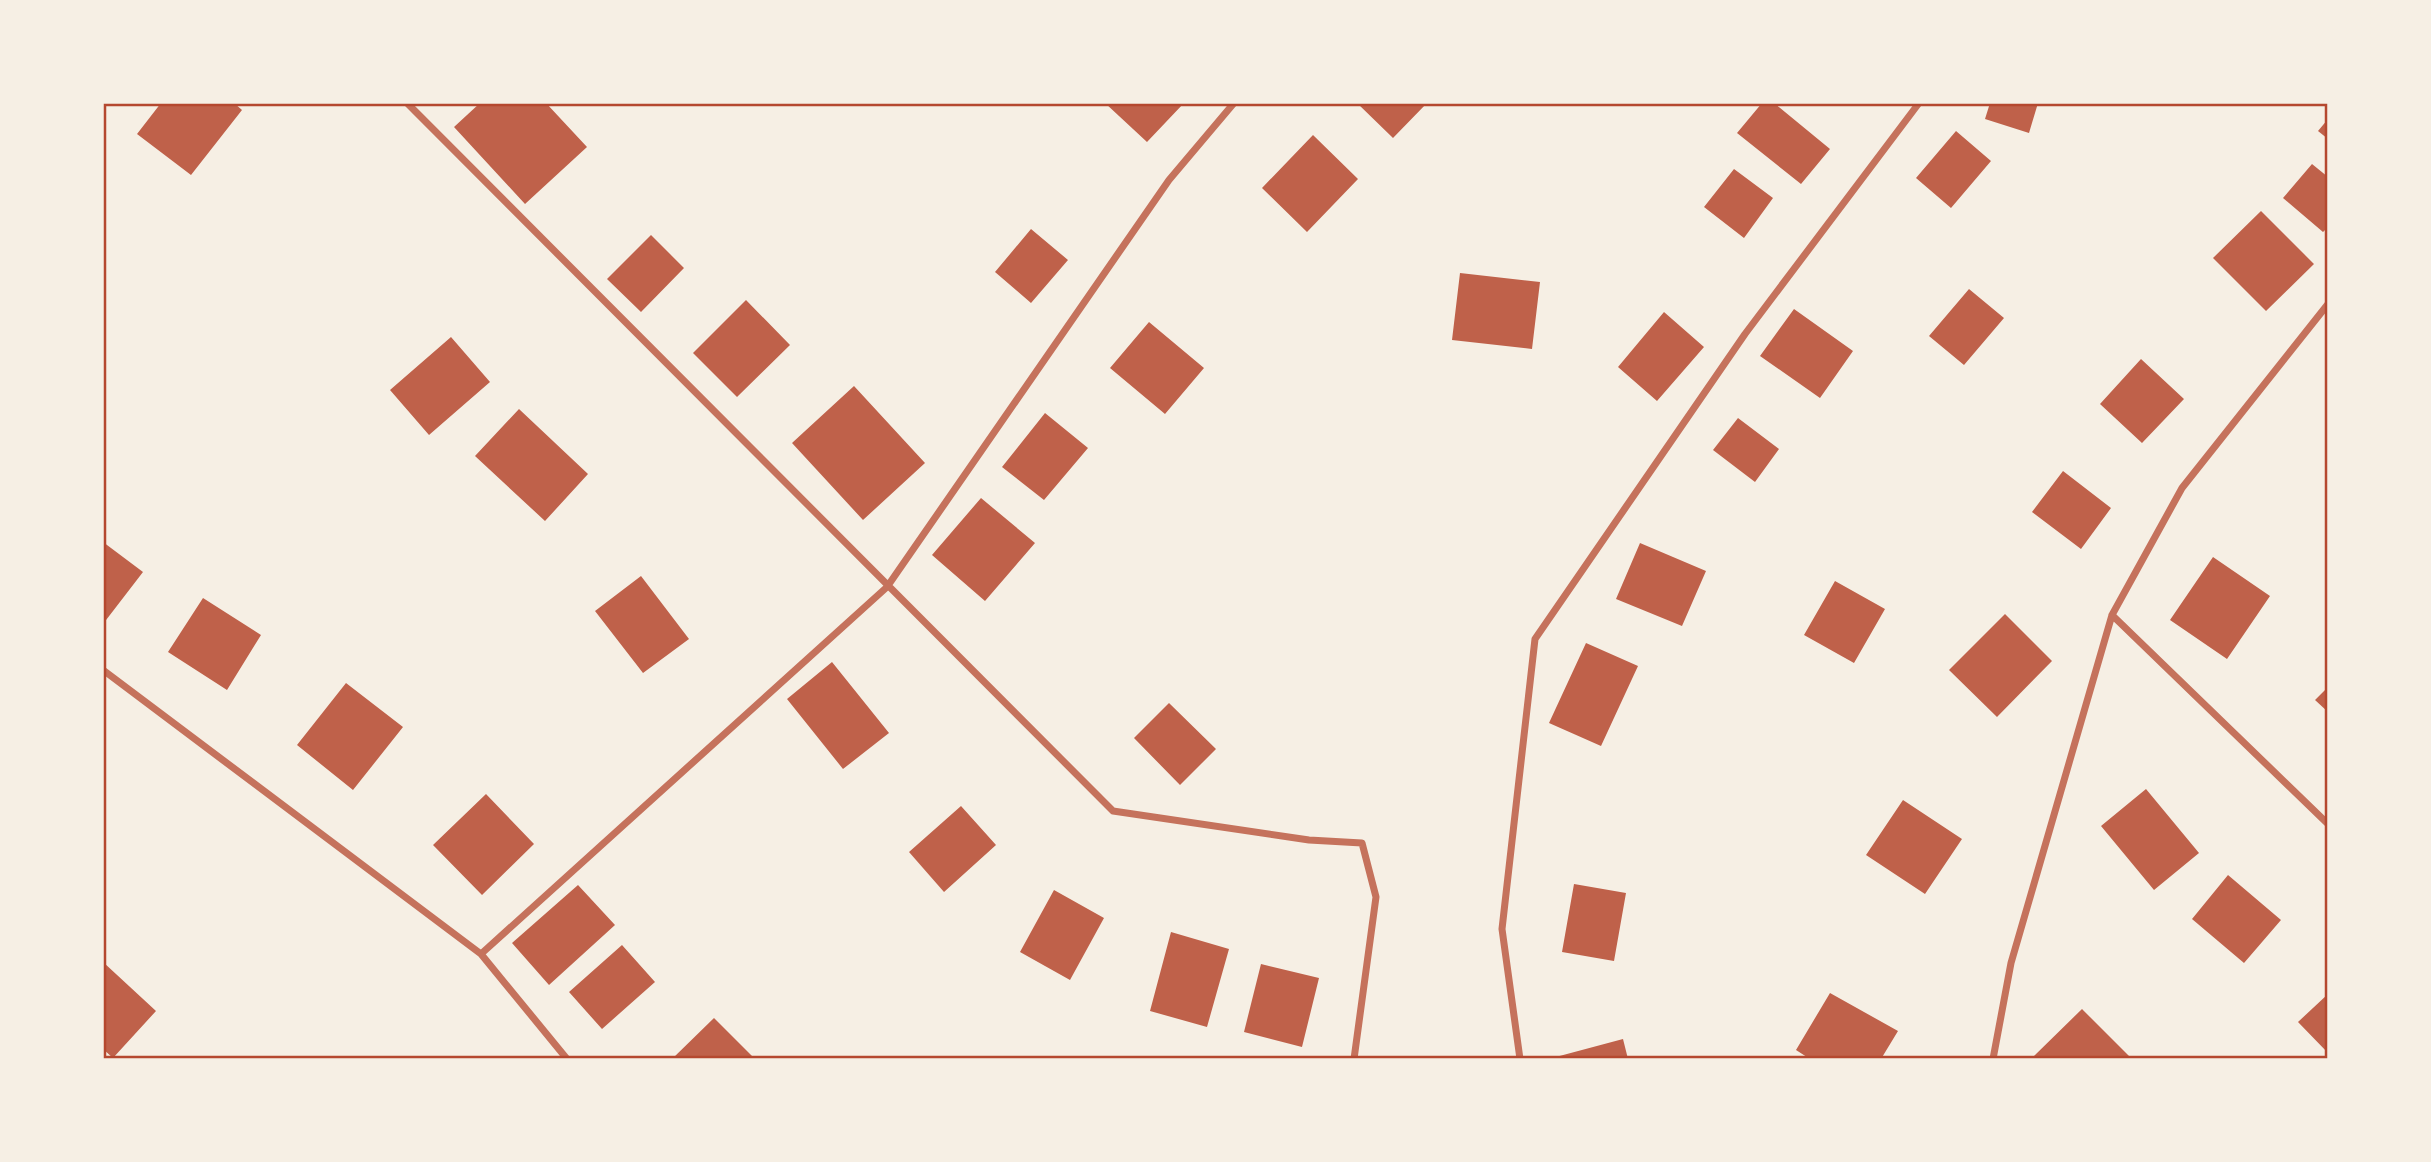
<svg xmlns="http://www.w3.org/2000/svg" width="2431" height="1162" font-family="'Nunito Sans',sans-serif">
  <style>
    .building { fill: #bf614a }
    .lines { fill: none; stroke-linecap: round; stroke-linejoin: round }
    .minor { stroke: #c5725c; stroke-width: 7 }
    .neatline { fill: none; stroke: #b5482f; stroke-width: 2.5 }
  </style>
  <rect width="100%" height="100%" fill="#f6efe4"/>
  <!-- building -->
  <path class="building" d="M161,103H234L242,110L191,175L137,134Z
    M480,103H546L587,147L525,204L454,127Z
    M1105,103H1184L1147,142Z
    M1357,103H1427L1393,138Z
    M1762,103H1774L1830,149L1801,184L1737,133Z
    M1990,103H2038L2029,133L1985,119Z
    M2328,119V139L2318,131Z
    M1956,131L1991,161L1951,208L1916,178Z
    M1313,135L1358,179L1307,232L1262,188Z
    M2312,164L2328,177V227L2323,232L2283,198Z
    M1734,169L1773,198L1744,238L1704,207Z
    M2261,211L2314,264L2266,311L2213,258Z
    M1031,229L1068,260L1031,303L995,272Z
    M651,235L684,268L641,312L607,279Z
    M1460,273L1540,282L1532,349L1452,340Z
    M1969,289L2004,318L1964,365L1929,336Z
    M746,300L790,345L737,397L693,353Z
    M1794,309L1853,351L1820,398L1760,356Z
    M1664,312L1704,347L1657,401L1618,367Z
    M1149,322L1204,368L1165,414L1110,368Z
    M451,337L490,382L429,435L390,390Z
    M2141,359L2184,399L2142,443L2100,404Z
    M854,386L925,463L863,520L792,443Z
    M519,409L588,474L545,521L475,456Z
    M1045,413L1088,448L1044,500L1002,467Z
    M1738,418L1779,449L1755,482L1713,450Z
    M2063,471L2111,508L2081,549L2032,512Z
    M981,498L1035,543L985,601L932,555Z
    M103,542L143,572L103,624Z
    M1640,543L1706,571L1682,626L1616,599Z
    M2213,557L2270,596L2227,659L2170,620Z
    M641,576L689,639L643,673L595,611Z
    M1835,581L1885,609L1854,663L1804,635Z
    M203,598L261,635L227,690L168,652Z
    M2005,614L2052,661L1997,717L1949,670Z
    M1586,643L1638,666L1601,746L1549,723Z
    M832,662L889,733L843,769L787,699Z
    M346,683L403,727L353,790L297,745Z
    M2328,687V712L2315,700Z
    M1169,703L1216,749L1180,785L1134,738Z
    M2146,789L2199,853L2154,890L2101,826Z
    M486,794L534,844L482,895L433,845Z
    M1903,800L1962,839L1925,894L1866,855Z
    M961,806L996,845L944,892L909,852Z
    M2228,875L2281,920L2244,963L2192,919Z
    M1574,884L1626,893L1614,961L1562,952Z
    M578,885L615,925L549,985L512,943Z
    M1054,890L1104,918L1070,980L1020,952Z
    M1171,932L1229,949L1207,1027L1150,1011Z
    M622,945L655,982L602,1029L569,992Z
    M103,962L156,1011L113,1058L103,1049Z
    M1261,964L1319,978L1302,1047L1244,1032Z
    M1830,993L1898,1031L1881,1059H1810L1796,1050Z
    M2328,994V1053L2298,1022Z
    M2082,1009L2132,1059L2034,1056Z
    M714,1018L755,1059H672Z
    M1623,1039L1628,1059H1552V1058Z"/>
  <g class="lines">
    <!-- minor -->
    <path class="minor" d="M407,103L1113,811L1309,840L1362,843L1376,897L1354,1059
      M2112,615L2328,824
      M103,670L481,954L567,1059
      M481,954L887,587L1169,180L1234,103
      M1520,1059L1502,929L1535,639L1745,334L1919,103
      M1993,1059L2011,963L2112,615L2182,488L2328,304"/>
  </g>
  <!-- border -->
  <rect width="2431" height="1162" fill="none" stroke="#f6efe4" stroke-width="210"/>
  <rect x="105" y="105" width="2221" height="952" class="neatline"/>
</svg>
